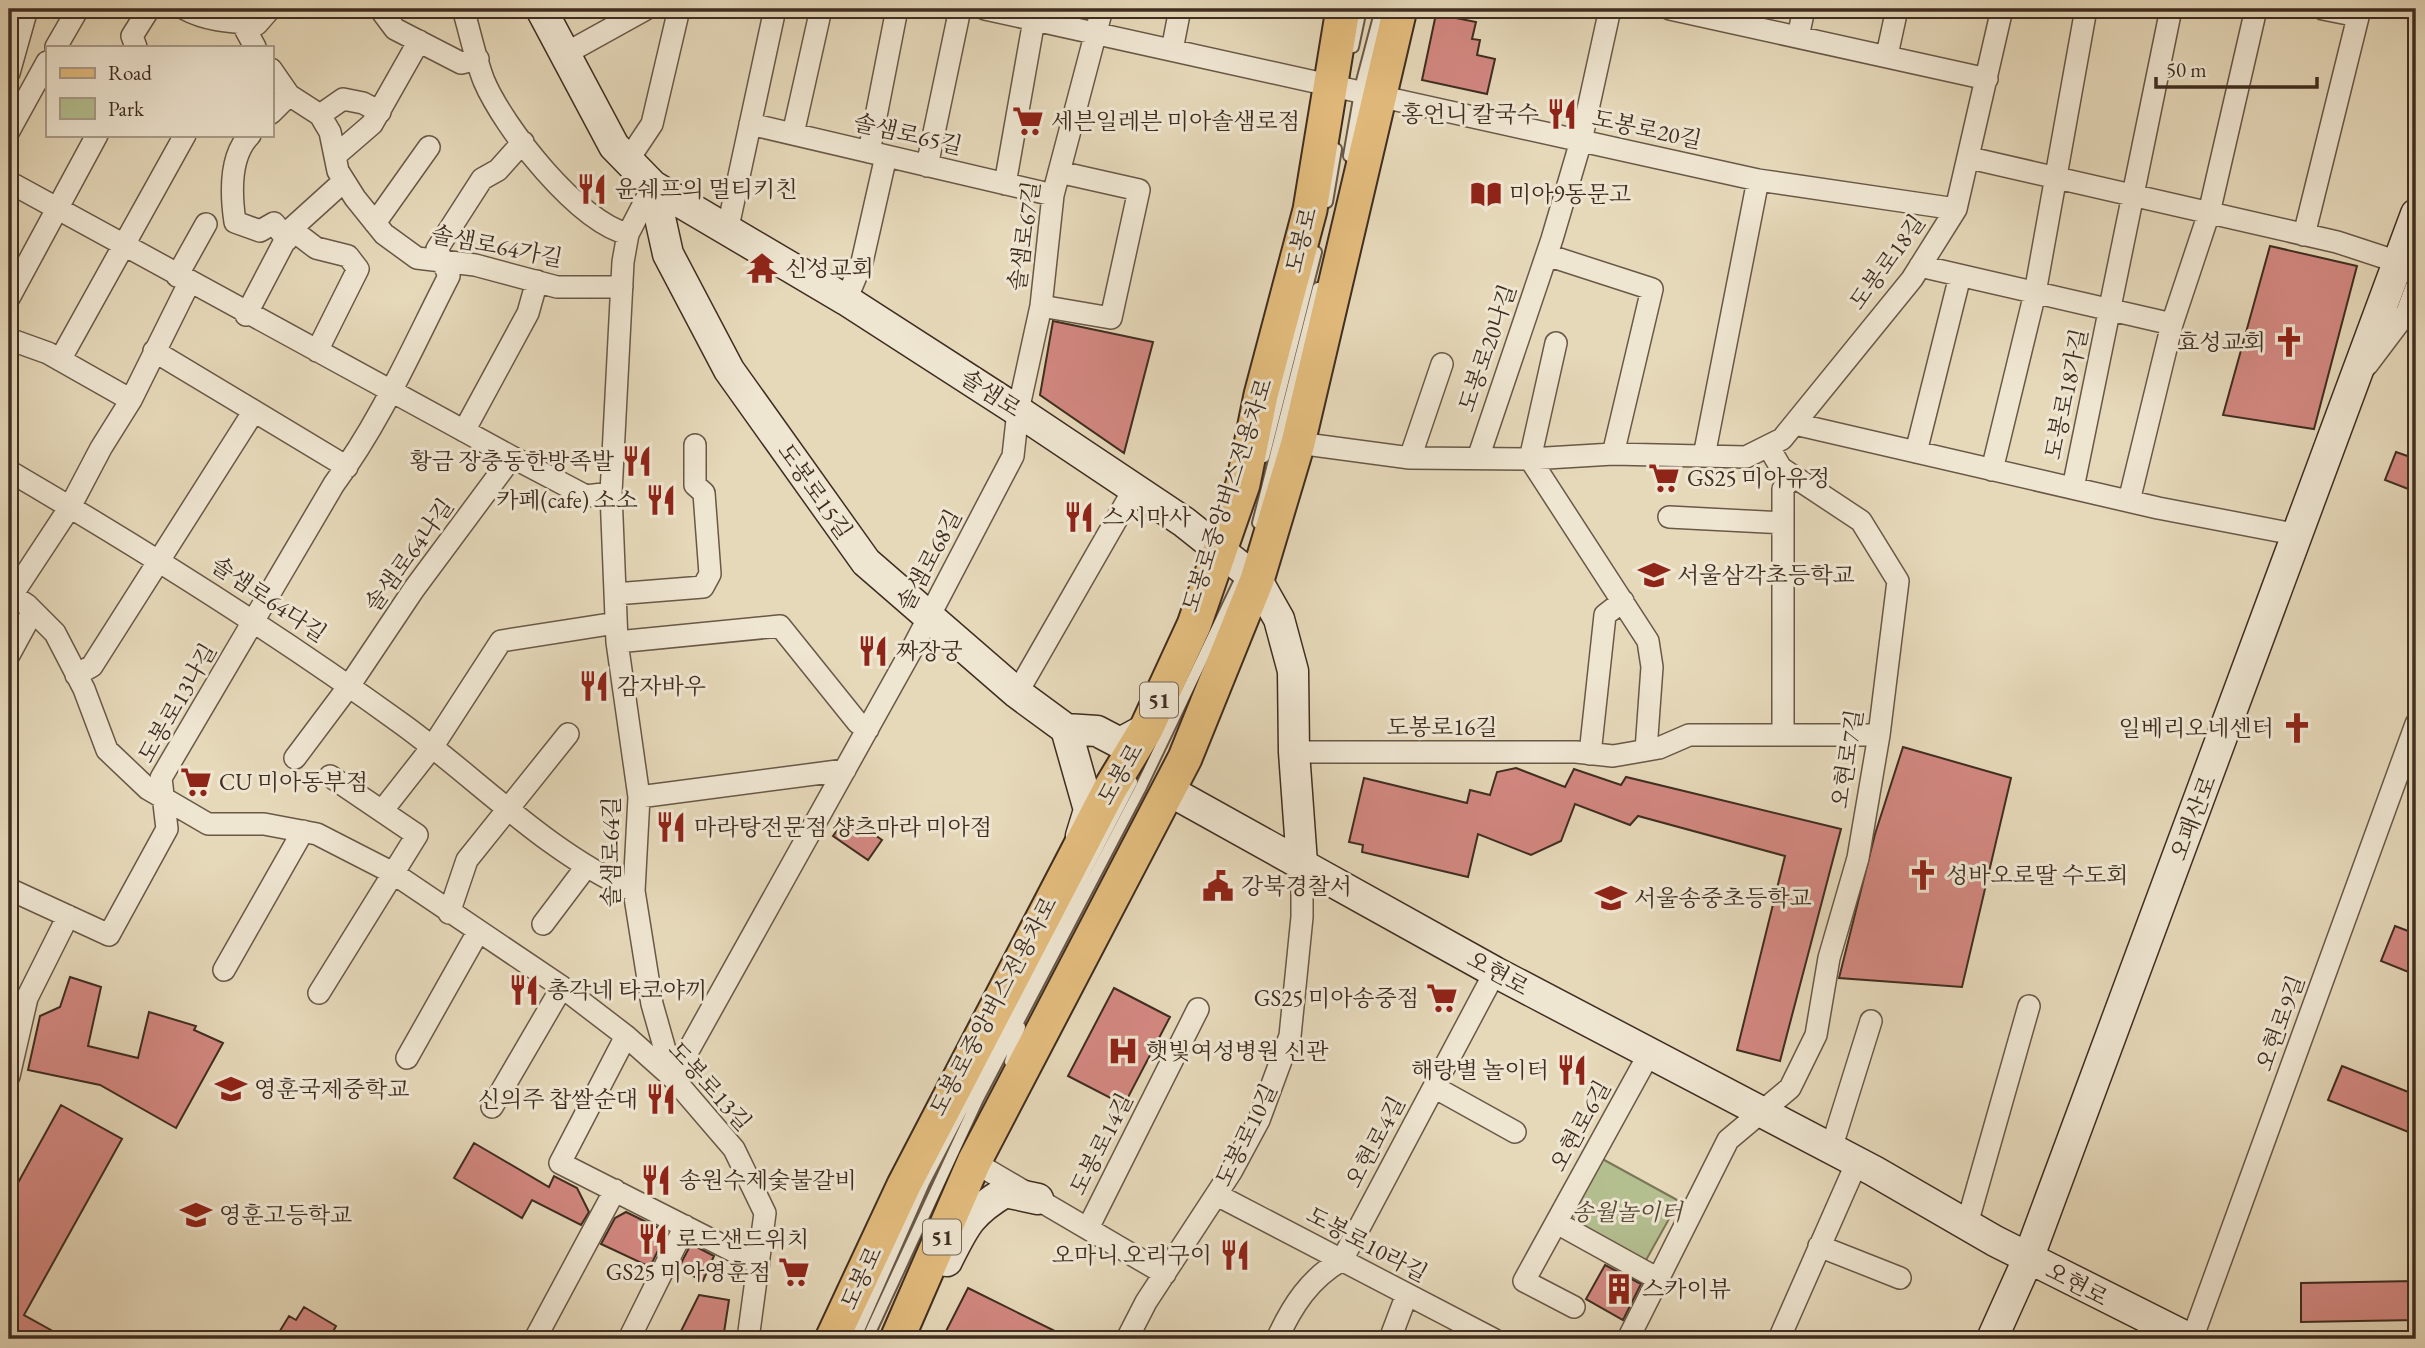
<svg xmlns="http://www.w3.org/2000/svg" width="2425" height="1348" font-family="'EB Garamond','Noto Serif KR',serif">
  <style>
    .green { fill: #b4bf90; stroke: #7a7658; stroke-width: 2 }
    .building { fill: #d38881; stroke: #3f2d21; stroke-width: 2 }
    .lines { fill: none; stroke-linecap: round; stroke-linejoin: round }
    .lane-casing { stroke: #695847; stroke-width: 14 }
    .street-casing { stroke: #695847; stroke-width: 24 }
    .secondary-casing { stroke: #3f2d21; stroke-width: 33 }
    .primary-casing { stroke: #3f2d21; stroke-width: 37 }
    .lane { stroke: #efe6d2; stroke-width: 10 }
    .street { stroke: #efe6d2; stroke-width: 21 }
    .secondary { stroke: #efe6d2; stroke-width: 30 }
    .primary { stroke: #e3bc7d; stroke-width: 33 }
    .labels { text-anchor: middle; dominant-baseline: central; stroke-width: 6; stroke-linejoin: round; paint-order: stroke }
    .shield { fill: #efe6d2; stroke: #746456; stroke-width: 2 }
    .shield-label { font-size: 21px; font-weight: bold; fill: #3f2d21 }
    .poi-label { font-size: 23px; fill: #3f2d21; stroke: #efe6d2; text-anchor: start }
    .street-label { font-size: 23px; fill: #3f2d21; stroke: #efe6d2 }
    .park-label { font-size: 23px; font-style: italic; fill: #564a37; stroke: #efe6d2 }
  </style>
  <rect width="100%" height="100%" fill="#e6d9ba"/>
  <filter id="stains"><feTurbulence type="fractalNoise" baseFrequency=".00286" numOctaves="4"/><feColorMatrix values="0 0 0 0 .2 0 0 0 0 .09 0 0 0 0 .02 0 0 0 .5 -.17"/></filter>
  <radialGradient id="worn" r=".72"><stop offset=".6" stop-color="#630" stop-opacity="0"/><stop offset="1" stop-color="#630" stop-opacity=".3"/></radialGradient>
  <!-- green -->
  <path class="green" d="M1597,1156L1679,1201L1645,1262L1562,1215Z"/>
  <!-- building -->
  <path class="building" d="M1436,14L1476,22L1472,39L1480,40L1477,55L1495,59L1487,94L1422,80Z
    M2270,246L2357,266L2314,429L2223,415Z
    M1053,321L1153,342L1124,453L1040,395Z
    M2396,452L2416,459V492L2385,480Z
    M1903,747L2011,778L1962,987L1839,978L1875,834Z
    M1516,768L1565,787L1574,769L1621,785L1626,777L1841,829L1780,1061L1737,1050L1785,856L1638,816L1630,825L1575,804L1561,841L1531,855L1478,834L1468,877L1362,852L1363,845L1349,842L1364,778L1467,803L1470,790L1490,795L1497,772Z
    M848,816L882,840L868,860L833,836Z
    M2395,926L2416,934V975L2381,961Z
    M70,977L101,987L88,1046L138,1058L149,1012L196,1026L194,1030L223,1043L176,1128L100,1085L28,1070L40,1016L60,1007Z
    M1114,988L1170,1017L1124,1105L1068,1076Z
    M2342,1066L2416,1095V1135L2328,1100Z
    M61,1105L122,1139L24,1315L67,1339H9V1199Z
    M474,1143L549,1187L554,1176L577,1188L589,1212L581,1225L532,1200L522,1218L454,1178Z
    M626,1212L667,1232L650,1267L601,1244L615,1218Z
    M691,1244L714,1256L703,1281L678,1269Z
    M1605,1265L1641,1284L1623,1320L1586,1299Z
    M2416,1281V1320L2301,1322V1283Z
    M968,1288L1071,1339H942Z
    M699,1295L729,1300L723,1339H677Z
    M304,1307L336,1326L329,1339H275L289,1316L296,1320Z"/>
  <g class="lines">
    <defs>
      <path id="lane" d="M1353,47L1361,9
        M1349,156L1362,81L1381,9
        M1327,202L1336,149
        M1264,457L1316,252
        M1258,523L1318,288
        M1010,1062L1020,1027
        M855,1339L924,1183L1132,782
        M867,1339L978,1099L1140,789L1241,578"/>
      <path id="street" d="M185,9C207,21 232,22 257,24L270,9
        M380,9L395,29L461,63L478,59
        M463,9C470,32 475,58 484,81C504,128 578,222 628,234
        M985,9L1758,180L1956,209
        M1670,9L1987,79
        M2323,9L2358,16
        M242,23L255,47
        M1798,37L1804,9
        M56,47L78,9
        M136,47L132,36L149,9
        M1172,50L1180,9
        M563,55L646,9
        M1887,55L1897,9
        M271,69L289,95L320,115L330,132L338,171L355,198L384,234L417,258L475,265L557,287H622
        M9,73L27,9
        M271,113L289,95
        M320,115L343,99L363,103L380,112
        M750,124L1053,195
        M9,131L47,62
        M793,134L821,9
        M250,135C229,156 231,195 235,222L260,231L274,223L287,240
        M869,152L897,9
        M335,156L372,124L419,41
        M1970,158L2337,242L2398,262
        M628,160L652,124L679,9
        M927,166L960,9
        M9,182L512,457L586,496L611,493
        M1005,184L1034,20
        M653,186L628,234L623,262L611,493L617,642L639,797L634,891L652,1004L673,1078
        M375,223L429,147
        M728,227L775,9
        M291,229L316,248L348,256L358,269L317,351
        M2304,235L2360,9
        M1547,255L1652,289L1613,454
        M1920,266L2172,324
        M177,276L206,224
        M9,298L97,135
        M846,300L862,262L886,156
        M1041,306L1111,318L1139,190L1059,172
        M246,315L291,229L344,181
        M9,339L48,353L131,400
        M1556,343L1530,459L1648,641L1652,667L1646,750
        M154,351L347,467
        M60,360L185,135
        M2367,365L2407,312L2416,288
        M1795,424L2158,508L2299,535
        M464,431L528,313L537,281
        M1298,443L1410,458L1530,459L1613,454L1746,457L1782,439L1912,279L1956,209L2002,9
        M1916,452L1960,276
        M1704,456L1758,180
        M1410,458L1442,364
        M1478,458L1552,239L1581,141L1610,9
        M1992,470L2035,293L2086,9
        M9,471C144,550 275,632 402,724C478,779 547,853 634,891
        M2073,488L2171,9
        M2129,501L2172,324L2209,213L2256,9
        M1669,517L1783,523
        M9,593L27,605L55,633L84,689L107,750L148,789L208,824H264L317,834L393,873L562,987L626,1036L673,1078L734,1149L765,1213L748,1339
        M615,594L703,587L710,574L704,493L695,485V445
        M12,595L70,507L101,448L131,400L189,283
        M617,642L780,626L858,723L868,729
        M9,655L33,611
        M76,675L92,666L254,411
        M1017,693L1134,489
        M1783,735V489L1792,476
        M1294,752H1576L1613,756L1659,748L1689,735H1879
        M1590,754L1605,615L1623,601
        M295,758L349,686L414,589L512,457
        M639,797L845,770
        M382,811L433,746L501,641L616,623
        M9,889L109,935L167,829L161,778L334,484C381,421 413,346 449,276L437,249L482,179L498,170L523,142
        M449,913L467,860L568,734
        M543,924L586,867
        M224,970L303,831
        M319,993L417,835L330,776
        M626,1036L560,1163L759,1264
        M407,1058L478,932
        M9,1076L27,998L68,916
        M673,1078L911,651L1013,456L1018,411L1041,306L1053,195L1102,9
        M1434,1087L1515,1132
        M492,1107L562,987
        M1831,1149L1871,1021
        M974,1162L1165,1274
        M1217,1195L1493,1339
        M1557,1223L1658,1279
        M1967,1224L2029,1006
        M1088,1228L1198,1009
        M1819,1246L1900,1278
        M1574,1307L1524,1281L1649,1054
        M535,1339L615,1190
        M629,1339L685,1226
        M1127,1339L1146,1302L1231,1172L1259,1120L1290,1036L1302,917V863
        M1277,1339C1292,1306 1310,1278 1342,1260L1495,972
        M1390,1339L1407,1294
        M1628,1339L1728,1140L1790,1088L1816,1035L1829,958L1858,858L1879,735L1898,581L1861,521L1781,468L1768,446
        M1779,1339L1857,1162
        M2192,1339L2416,724"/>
      <path id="secondary" d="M541,9L614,146L653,186L846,300L1018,411L1184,522L1257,580L1279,619L1293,671L1294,752L1302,863
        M653,186L668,254L729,370L866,562L1017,693L1066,729
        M1066,729L1089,810L1081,836
        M1066,729L1097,731L1120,743L1146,729
        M1168,790L1495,972L1874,1171L1995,1241L2190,1339
        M947,1261C965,1225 970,1213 1005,1192L1038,1199
        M1992,1339L2028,1259L2416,214"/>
      <path id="primary" d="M832,1339L904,1185L1111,787L1146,729L1194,625L1243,484L1261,395L1310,210L1343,9
        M897,1339L974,1162L1185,758L1257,580L1298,443L1400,9"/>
    </defs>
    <!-- lane casing -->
    <use href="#lane" class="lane-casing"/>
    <!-- street casing -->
    <use href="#street" class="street-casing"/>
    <!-- secondary casing -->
    <use href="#secondary" class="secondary-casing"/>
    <!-- primary casing -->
    <use href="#primary" class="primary-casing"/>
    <!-- lane -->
    <use href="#lane" class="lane"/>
    <!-- street -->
    <use href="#street" class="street"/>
    <!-- secondary -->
    <use href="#secondary" class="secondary"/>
    <!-- primary -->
    <use href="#primary" class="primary"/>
  </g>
  <!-- icons -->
  <defs>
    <symbol id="restaurant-bare" viewBox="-9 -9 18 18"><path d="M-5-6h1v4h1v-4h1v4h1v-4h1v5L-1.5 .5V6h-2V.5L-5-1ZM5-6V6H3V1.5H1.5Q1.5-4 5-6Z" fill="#8f2418" stroke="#efe6d2" stroke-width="2.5" paint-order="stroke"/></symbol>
    <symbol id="supermarket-bare" viewBox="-9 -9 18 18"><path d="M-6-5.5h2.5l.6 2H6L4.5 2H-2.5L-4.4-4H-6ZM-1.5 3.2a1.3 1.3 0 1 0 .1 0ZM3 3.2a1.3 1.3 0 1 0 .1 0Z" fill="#8f2418" stroke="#efe6d2" stroke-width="2.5" paint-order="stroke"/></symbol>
    <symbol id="library-bare" viewBox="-9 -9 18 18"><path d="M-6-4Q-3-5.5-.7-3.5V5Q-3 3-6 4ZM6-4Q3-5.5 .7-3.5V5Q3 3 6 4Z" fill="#8f2418" stroke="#efe6d2" stroke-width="2.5" paint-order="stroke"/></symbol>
    <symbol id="temple-bare" viewBox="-9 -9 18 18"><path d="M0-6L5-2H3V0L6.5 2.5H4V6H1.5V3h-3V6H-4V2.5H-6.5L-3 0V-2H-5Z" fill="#8f2418" stroke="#efe6d2" stroke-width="2.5" paint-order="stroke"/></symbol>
    <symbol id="church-bare" viewBox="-9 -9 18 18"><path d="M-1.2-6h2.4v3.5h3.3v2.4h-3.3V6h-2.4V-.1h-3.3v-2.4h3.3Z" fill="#8f2418" stroke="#efe6d2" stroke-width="2.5" paint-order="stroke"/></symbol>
    <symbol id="school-bare" viewBox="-9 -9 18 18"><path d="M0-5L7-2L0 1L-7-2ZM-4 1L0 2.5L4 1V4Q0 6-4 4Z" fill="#8f2418" stroke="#efe6d2" stroke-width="2.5" paint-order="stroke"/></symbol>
    <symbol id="civic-bare" viewBox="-9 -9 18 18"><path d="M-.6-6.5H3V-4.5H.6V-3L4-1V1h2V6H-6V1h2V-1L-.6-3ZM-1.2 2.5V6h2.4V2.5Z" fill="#8f2418" stroke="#efe6d2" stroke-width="2.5" paint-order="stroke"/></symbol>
    <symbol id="hospital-bare" viewBox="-9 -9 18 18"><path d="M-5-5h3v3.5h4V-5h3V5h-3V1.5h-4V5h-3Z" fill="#8f2418" stroke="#efe6d2" stroke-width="2.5" paint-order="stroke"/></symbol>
    <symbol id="building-bare" viewBox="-9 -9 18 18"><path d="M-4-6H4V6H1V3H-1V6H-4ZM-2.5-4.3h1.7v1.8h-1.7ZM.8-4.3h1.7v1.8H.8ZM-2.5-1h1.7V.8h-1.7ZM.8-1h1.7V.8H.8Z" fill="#8f2418" stroke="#efe6d2" stroke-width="2.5" paint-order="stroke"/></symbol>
  </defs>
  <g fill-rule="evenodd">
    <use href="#restaurant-bare" x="1540" y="92" width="44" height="44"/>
    <use href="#supermarket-bare" x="1006" y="99" width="44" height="44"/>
    <use href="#restaurant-bare" x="570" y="167" width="44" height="44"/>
    <use href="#library-bare" x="1464" y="172" width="44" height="44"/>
    <use href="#temple-bare" x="740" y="246" width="44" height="44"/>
    <use href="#church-bare" x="2267" y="320" width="44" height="44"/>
    <use href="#restaurant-bare" x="615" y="439" width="44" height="44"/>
    <use href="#supermarket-bare" x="1642" y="456" width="44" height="44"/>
    <use href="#restaurant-bare" x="639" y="478" width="44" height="44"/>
    <use href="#restaurant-bare" x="1057" y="495" width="44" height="44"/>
    <use href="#school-bare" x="1632" y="553" width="44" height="44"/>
    <use href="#restaurant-bare" x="851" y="629" width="44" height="44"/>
    <use href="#restaurant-bare" x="572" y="664" width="44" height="44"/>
    <use href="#church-bare" x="2275" y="706" width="44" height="44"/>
    <use href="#supermarket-bare" x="174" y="760" width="44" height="44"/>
    <use href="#restaurant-bare" x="649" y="805" width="44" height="44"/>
    <use href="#church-bare" x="1901" y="853" width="44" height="44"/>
    <use href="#civic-bare" x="1196" y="864" width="44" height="44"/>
    <use href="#school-bare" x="1589" y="876" width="44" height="44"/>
    <use href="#restaurant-bare" x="502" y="968" width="44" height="44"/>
    <use href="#supermarket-bare" x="1420" y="976" width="44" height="44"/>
    <use href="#hospital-bare" x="1101" y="1029" width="44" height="44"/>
    <use href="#restaurant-bare" x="1550" y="1048" width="44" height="44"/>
    <use href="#school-bare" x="209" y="1067" width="44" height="44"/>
    <use href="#restaurant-bare" x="639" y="1077" width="44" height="44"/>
    <use href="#restaurant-bare" x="634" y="1158" width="44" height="44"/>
    <use href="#school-bare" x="174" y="1193" width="44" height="44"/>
    <use href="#restaurant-bare" x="631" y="1217" width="44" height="44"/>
    <use href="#restaurant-bare" x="1213" y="1233" width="44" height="44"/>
    <use href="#supermarket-bare" x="772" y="1250" width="44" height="44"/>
    <use href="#building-bare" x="1597" y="1267" width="44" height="44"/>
  </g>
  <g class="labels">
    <!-- shield labels -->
    <g class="shield">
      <rect x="1140" y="682.5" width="38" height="35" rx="5"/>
      <rect x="923" y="1219.5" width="38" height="35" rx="5"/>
    </g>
    <g class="shield-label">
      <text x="1159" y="700">51</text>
      <text x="942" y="1237">51</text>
    </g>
    <!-- poi labels -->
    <g class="poi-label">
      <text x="1539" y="114" text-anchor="end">홍언니 칼국수</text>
      <text x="1051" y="121">세븐일레븐 미아솔샘로점</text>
      <text x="615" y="189">윤쉐프의 멀티키친</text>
      <text x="1509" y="194">미아9동문고</text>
      <text x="785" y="268">신성교회</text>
      <text x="2266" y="342" text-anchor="end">효성교회</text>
      <text x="614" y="461" text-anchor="end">황금 장충동한방족발</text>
      <text x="1687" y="478">GS25 미아유정</text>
      <text x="638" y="500" text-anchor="end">카페(cafe) 소소</text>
      <text x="1102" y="517">스시마사</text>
      <text x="1677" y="575">서울삼각초등학교</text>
      <text x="896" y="651">짜장궁</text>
      <text x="617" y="686">감자바우</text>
      <text x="2274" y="728" text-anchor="end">일베리오네센터</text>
      <text x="219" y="782">CU 미아동부점</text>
      <text x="694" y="827">마라탕전문점 샹츠마라 미아점</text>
      <text x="1946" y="875">성바오로딸 수도회</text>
      <text x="1241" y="886">강북경찰서</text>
      <text x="1634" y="898">서울송중초등학교</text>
      <text x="547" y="990">총각네 타코야끼</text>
      <text x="1419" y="998" text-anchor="end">GS25 미아송중점</text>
      <text x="1146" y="1051">햇빛여성병원 신관</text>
      <text x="1549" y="1070" text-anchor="end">해랑별 놀이터</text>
      <text x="254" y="1089">영훈국제중학교</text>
      <text x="638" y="1099" text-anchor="end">신의주 찹쌀순대</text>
      <text x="679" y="1180">송원수제숯불갈비</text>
      <text x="219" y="1215">영훈고등학교</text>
      <text x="676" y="1239">로드샌드위치</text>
      <text x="1212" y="1255" text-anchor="end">오마니 오리구이</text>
      <text x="771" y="1272" text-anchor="end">GS25 미아영훈점</text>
      <text x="1642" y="1289">스카이뷰</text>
    </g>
    <!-- street labels -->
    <g class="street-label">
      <text transform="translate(1647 129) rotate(12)">도봉로20길</text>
      <text transform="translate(908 134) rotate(13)">솔샘로65길</text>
      <text transform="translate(1024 236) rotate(-82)">솔샘로67길</text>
      <text transform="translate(1301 240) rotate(-76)">도봉로</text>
      <text transform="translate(497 246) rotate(11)">솔샘로64가길</text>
      <text transform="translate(1887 262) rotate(-54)">도봉로18길</text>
      <text transform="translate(1487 348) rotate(-71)">도봉로20나길</text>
      <text transform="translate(991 393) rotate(33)">솔샘로</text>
      <text transform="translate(2066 394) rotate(-78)">도봉로18가길</text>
      <text transform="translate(815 491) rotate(55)">도봉로15길</text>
      <text transform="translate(1227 495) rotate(-72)">도봉로중앙버스전용차로</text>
      <text transform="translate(409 555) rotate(-54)">솔샘로64나길</text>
      <text transform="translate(929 560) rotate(-62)">솔샘로68길</text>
      <text transform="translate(269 599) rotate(34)">솔샘로64다길</text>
      <text transform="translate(177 703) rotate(-60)">도봉로13나길</text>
      <text x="1442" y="727">도봉로16길</text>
      <text transform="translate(1847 759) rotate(-81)">오현로7길</text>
      <text transform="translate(1120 774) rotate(-60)">도봉로</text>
      <text transform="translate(2193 818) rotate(-69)">오패산로</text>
      <text transform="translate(611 852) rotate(-90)">솔샘로64길</text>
      <text transform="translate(1498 973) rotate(29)">오현로</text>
      <text transform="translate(993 1006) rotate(-62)">도봉로중앙버스전용차로</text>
      <text transform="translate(2280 1023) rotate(-70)">오현로9길</text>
      <text transform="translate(710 1086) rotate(48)">도봉로13길</text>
      <text transform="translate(1580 1126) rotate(-61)">오현로6길</text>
      <text transform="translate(1246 1135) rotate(-64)">도봉로10길</text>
      <text transform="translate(1375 1142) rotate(-62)">오현로4길</text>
      <text transform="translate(1101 1144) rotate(-63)">도봉로14길</text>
      <text transform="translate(1367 1244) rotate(28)">도봉로10라길</text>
      <text transform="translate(861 1278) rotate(-65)">도봉로</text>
      <text transform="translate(2077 1284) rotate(28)">오현로</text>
    </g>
    <!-- park labels -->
    <g class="park-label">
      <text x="1627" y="1212">송월놀이터</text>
    </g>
  </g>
  <!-- margin -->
  <rect width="2425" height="1348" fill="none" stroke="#e6d9ba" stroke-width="35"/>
  <rect x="10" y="10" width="2404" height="1327" fill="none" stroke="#3f2d21" stroke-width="3.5"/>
  <rect x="18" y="18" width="2390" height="1313" fill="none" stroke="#3f2d21" stroke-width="2"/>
  <!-- legend -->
  <rect x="46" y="46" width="228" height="91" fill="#efe6d2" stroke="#a99c8b" stroke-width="2"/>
  <rect x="60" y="68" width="35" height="10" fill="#e3bc7d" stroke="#a99c8b" stroke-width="2"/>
  <text x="108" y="80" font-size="21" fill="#3f2d21">Road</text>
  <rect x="60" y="98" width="35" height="21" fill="#b4bf90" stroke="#a99c8b" stroke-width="2"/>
  <text x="108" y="116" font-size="21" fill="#3f2d21">Park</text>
  <!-- scale -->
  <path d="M2156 77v10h161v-10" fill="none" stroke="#3f2d21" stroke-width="3.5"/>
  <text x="2166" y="77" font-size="21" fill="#3f2d21" stroke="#efe6d2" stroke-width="5" paint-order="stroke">50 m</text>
  <rect width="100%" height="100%" filter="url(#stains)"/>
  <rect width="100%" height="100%" fill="url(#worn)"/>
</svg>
